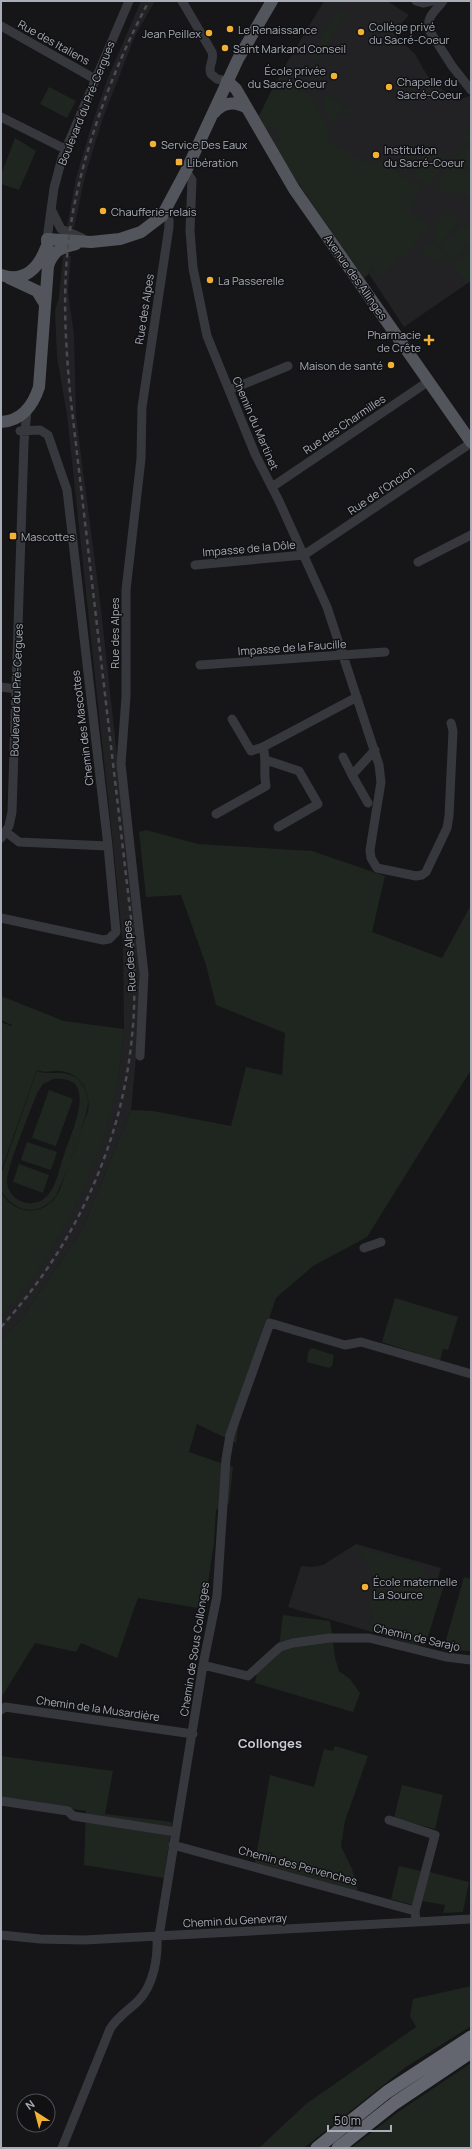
<svg xmlns="http://www.w3.org/2000/svg" width="472" height="2149" font-family="Manrope,sans-serif">
  <style>
    .built { fill: #222225 }
    .green { fill: #1e261f; fill-rule: evenodd }
    .lines { fill: none; stroke-linecap: round; stroke-linejoin: round }
    .minor { stroke: #37383d; stroke-width: 9 }
    .major { stroke: #53555c; stroke-width: 12 }
    .highway { stroke: #63666e; stroke-width: 13 }
    .rail { stroke: #4a4c52; stroke-width: 2.5; stroke-dasharray: 5 4; stroke-linecap: butt }
    .poi-dot { fill: #f2b134; stroke: #111113; stroke-width: 1.5 }
    .labels { text-anchor: middle; dominant-baseline: central; stroke-width: 3; stroke-linejoin: round; paint-order: stroke }
    .poi-label { font-size: 11px; fill: #a8adb8; stroke: #111113; text-anchor: start }
    .street-label { font-size: 11px; fill: #a8adb8; stroke: #111113 }
    .quarter-label { font-size: 13px; font-weight: bold; fill: #c9ccd4; stroke: #111113 }
  </style>
  <rect width="100%" height="100%" fill="#161618"/>
  <!-- built -->
  <path class="built" d="M141,1H155L135,36L103,118L85,176L74,228L67,227L76,178L90,130L107,80Z
    M324,1H387L409,15L393,33L415,54L431,82L446,92L461,99L469,96L471,97V281L404,327L369,274L364,278L331,232L296,180L259,116L285,66Z
    M63,255L71,256L68,292L74,335L76,417L99,592L139,953L140,1017L131,1110L82,1230L19,1322L1,1339V1317L31,1280L56,1242L77,1202L96,1156L110,1116L119,1072L124,1029L123,945L115,863L67,415L57,357L55,311L59,297Z
    M356,1544L441,1568L419,1646L288,1607L301,1566L313,1567L323,1565Z"/>
  <!-- green -->
  <path class="green" d="M337,10L345,15L318,61L310,56Z
    M277,79L310,95L331,132L328,141L374,167L379,161L422,188L409,212L430,224L404,260L400,255L379,278L372,266L368,274L364,278L296,180L274,143L281,139L274,126L266,130L259,116Z
    M49,87L76,101L67,118L40,104Z
    M325,96L331,97L353,110L350,114L342,109L333,125L321,101Z
    M471,124V144L462,139Z
    M15,138L36,151L19,190L1,184V175Z
    M430,146L447,156L433,183L428,185L413,176Z
    M463,146L471,150V169L456,159Z
    M450,162L471,173V198L457,190L450,196L439,191V181Z
    M445,211L461,221L438,246L455,264L471,250V281L467,283L442,256L437,263L420,253L426,242L432,245L436,242L433,229Z
    M463,224L471,229V242L452,259L440,246L464,225Z
    M146,830L198,844L312,851L385,876L372,932L442,958L471,905V1070L367,1237L313,1266L276,1298L242,1399L236,1443L197,1424L189,1452L233,1467L229,1503L216,1510L214,1543L204,1609L138,1598L117,1658L81,1643L76,1652L35,1643L1,1698V1339L19,1322L82,1230L131,1110L153,1111L231,1126L246,1067L282,1075L285,1033L216,1005L206,965L181,895L146,897L139,832Z
    M1,996L64,1021L124,1029C121,1058 118,1088 110,1116C89,1188 52,1262 1,1317L2,1194C17,1217 46,1216 59,1192L88,1111C91,1092 81,1074 61,1071C51,1070 48,1074 37,1070L1,1171V1022L11,1026L12,1025L1,1020Z
    M37,1071C50,1076 60,1069 73,1076C82,1081 87,1091 88,1101C89,1114 63,1182 56,1196C39,1217 15,1213 2,1192L1,1194V1174ZM53,1079C100,1074 72,1130 65,1152C60,1165 57,1187 46,1197C41,1202 34,1204 27,1203C17,1202 8,1193 7,1183C6,1168 31,1110 37,1093L43,1084Z
    M49,1090L73,1099L56,1146L32,1138Z
    M27,1142L57,1152L51,1170L21,1160Z
    M19,1164L49,1175L43,1193L13,1182Z
    M395,1298L458,1317L448,1350L443,1349L440,1361L382,1342Z
    M312,1348L334,1355L332,1366L329,1368L307,1362L308,1352Z
    M357,1547L423,1566V1575L445,1582L425,1646L366,1628L373,1617L368,1604L372,1595L380,1586Z
    M464,1577L471,1579V1651L443,1650Z
    M283,1615L330,1621L335,1657L339,1671L350,1679L360,1693L353,1712L255,1683L257,1673L278,1655Z
    M335,1746L368,1756L345,1821L341,1846L352,1869L358,1891L255,1863L270,1775L314,1787L324,1749L333,1751Z
    M1,1756L113,1771L105,1814L172,1822L164,1878L84,1865L86,1811L1,1797Z
    M402,1785L443,1795L435,1829L394,1818Z
    M399,1866L421,1871L413,1905L391,1899Z
    M429,1872L469,1882L463,1912L443,1913L445,1905L422,1901Z
    M471,1986V2026L406,2067L304,2148H259L306,2104L416,2027L410,2016L413,1999Z
    M471,2063V2148H351L398,2112Z"/>
  <g class="lines">
    <!-- minor -->
    <path class="minor" d="M182,1L212,52C215,61 207,66 211,74L217,79L227,81
      M416,1L423,3L432,1
      M443,1C436,11 426,16 429,30L452,66L471,90
      M1,26L95,79
      M1,117L65,149
      M186,171L192,180L190,231L193,268L207,336L255,454L279,501L327,607L379,765L381,782L370,850L371,858L377,868L416,876L422,875L426,872L447,828L449,816L453,731L451,723
      M52,211L61,229L82,238
      M47,239L54,188L62,158L129,1
      M229,390L288,366
      M272,487L429,381
      M418,562L471,535
      M195,565L304,555L471,443
      M200,665L385,652
      M1,687L16,689
      M232,719L251,751L263,747
      M343,757L352,775
      M266,760L299,771L318,804L278,827
      M368,803L352,775L375,750
      M216,814L266,786C263,772 267,761 263,747L357,697
      M6,832L19,842L108,846
      M1,838L9,826L12,812L24,442L27,410
      M1,918L103,940L109,939L116,932L108,846L67,490L48,435L40,430L20,431
      M140,1056L144,974L121,764L126,697V590L141,459L142,407L169,227V220L164,213
      M364,1248L381,1242
      M203,1665L248,1676L280,1647L293,1643L329,1638H369L446,1657L471,1660
      M1,1710L5,1707L193,1734
      M1,1801L68,1811L73,1816L176,1832
      M389,1820L435,1835L415,1911
      M173,1845L415,1911L416,1922
      M1,1935L40,1939L84,1940L471,1919
      M159,1936L203,1665L217,1596L226,1459L230,1435L270,1323L345,1345L361,1342L471,1374
      M62,2148L110,2029C118,2016 128,2011 138,2001C154,1985 158,1957 157,1936"/>
    <!-- major -->
    <path class="major" d="M227,81L236,89L294,189L471,442
      M214,113C223,102 235,101 247,108
      M48,266C53,251 61,247 76,244
      M1,275C24,283 38,269 46,248
      M9,278L37,291L45,304
      M1,422C21,421 33,406 39,387L48,266L47,239L91,242L120,239L141,232L162,216L186,171L238,59L272,1"/>
    <!-- highway -->
    <path class="highway" d="M317,2148L387,2092L471,2037
      M338,2148L395,2103L471,2052"/>
    <!-- rail -->
    <path class="rail" d="M1,1327C74,1247 122,1145 132,1036C136,1000 134,963 132,927L70,393C66,348 63,302 67,257C73,176 110,73 149,1"/>
  </g>
  <!-- markers -->
  <g class="poi-dot">
    <circle cx="230" cy="29" r="4"/>
    <circle cx="361" cy="32" r="4"/>
    <circle cx="209" cy="33" r="4"/>
    <circle cx="225" cy="48" r="4"/>
    <circle cx="334" cy="76" r="4"/>
    <circle cx="389" cy="87" r="4"/>
    <circle cx="153" cy="144" r="4"/>
    <circle cx="376" cy="155" r="4"/>
    <rect x="175" y="158" width="8" height="8" rx="2"/>
    <circle cx="103" cy="211" r="4"/>
    <circle cx="210" cy="280" r="4"/>
    <path d="M427 334h4v4h4v4h-4v4h-4v-4h-4v-4h4z"/>
    <circle cx="391" cy="365" r="4"/>
    <rect x="9" y="532" width="8" height="8" rx="2"/>
    <circle cx="365" cy="1587" r="4"/>
  </g>
  <g class="labels">
    <!-- poi labels -->
    <g class="poi-label">
      <text x="369" y="26">Collège privé<tspan x="369" dy="13">du Sacré-Coeur</tspan></text>
      <text x="238" y="29">Le Renaissance</text>
      <text x="201" y="33" text-anchor="end">Jean Peillex</text>
      <text x="233" y="48">Saint Markand Conseil</text>
      <text x="326" y="70" text-anchor="end">École privée<tspan x="326" dy="13">du Sacré Coeur</tspan></text>
      <text x="397" y="81">Chapelle du<tspan x="397" dy="13">Sacré-Coeur</tspan></text>
      <text x="161" y="144">Service Des Eaux</text>
      <text x="384" y="149">Institution<tspan x="384" dy="13">du Sacré-Coeur</tspan></text>
      <text x="187" y="162">Libération</text>
      <text x="111" y="211">Chaufferie-relais</text>
      <text x="218" y="280">La Passerelle</text>
      <text x="421" y="334" text-anchor="end">Pharmacie<tspan x="421" dy="13">de Crête</tspan></text>
      <text x="383" y="365" text-anchor="end">Maison de santé</text>
      <text x="21" y="536">Mascottes</text>
      <text x="373" y="1581">École maternelle<tspan x="373" dy="13">La Source</tspan></text>
    </g>
    <!-- street labels -->
    <g class="street-label">
      <text transform="translate(54 42) rotate(29)">Rue des Italiens</text>
      <text transform="translate(86 103) rotate(-68)">Boulevard du Pré-Cergues</text>
      <text transform="translate(356 277) rotate(55)">Avenue des Allinges</text>
      <text transform="translate(144 309) rotate(-81)">Rue des Alpes</text>
      <text transform="translate(256 423) rotate(67)">Chemin du Martinet</text>
      <text transform="translate(344 424) rotate(-34)">Rue des Charmilles</text>
      <text transform="translate(381 490) rotate(-34)">Rue de l'Oncion</text>
      <text transform="translate(249 548) rotate(-5)">Impasse de la Dôle</text>
      <text transform="translate(114 633) rotate(-90)">Rue des Alpes</text>
      <text transform="translate(292 647) rotate(-4)">Impasse de la Faucille</text>
      <text transform="translate(16 690) rotate(-88)">Boulevard du Pré-Cergues</text>
      <text transform="translate(82 728) rotate(-97)">Chemin des Mascottes</text>
      <text transform="translate(129 956) rotate(-94)">Rue des Alpes</text>
      <text transform="translate(417 1637) rotate(13)">Chemin de Sarajo</text>
      <text transform="translate(194 1649) rotate(-81)">Chemin de Sous Collonges</text>
      <text transform="translate(98 1708) rotate(8)">Chemin de la Musardière</text>
      <text transform="translate(298 1865) rotate(15)">Chemin des Pervenches</text>
      <text transform="translate(235 1920) rotate(-3)">Chemin du Genevray</text>
    </g>
    <!-- quarter labels -->
    <g class="quarter-label">
      <text x="270" y="1743">Collonges</text>
    </g>
  </g>
  <!-- border -->
  <rect width="472" height="2149" fill="none" stroke="#a8adb8" stroke-width="4"/>
  <!-- north arrow -->
  <g transform="translate(36 2113) rotate(324)"><circle r="19" fill="#111113" stroke="#4d4f55"/>
  <path d="M0-3L7 15L0 10L-7 15Z" fill="#f2b134"/>
  <text y="-6" font-size="11" font-weight="bold" text-anchor="middle" fill="#a8adb8">N</text>
  </g>
  <!-- scale -->
  <path d="M328 2125v6h63v-6" fill="none" stroke="#a8adb8" stroke-width="2"/>
  <text x="334" y="2125" font-size="12" fill="#a8adb8" stroke="#111113" stroke-width="3" paint-order="stroke">50 m</text>
</svg>
